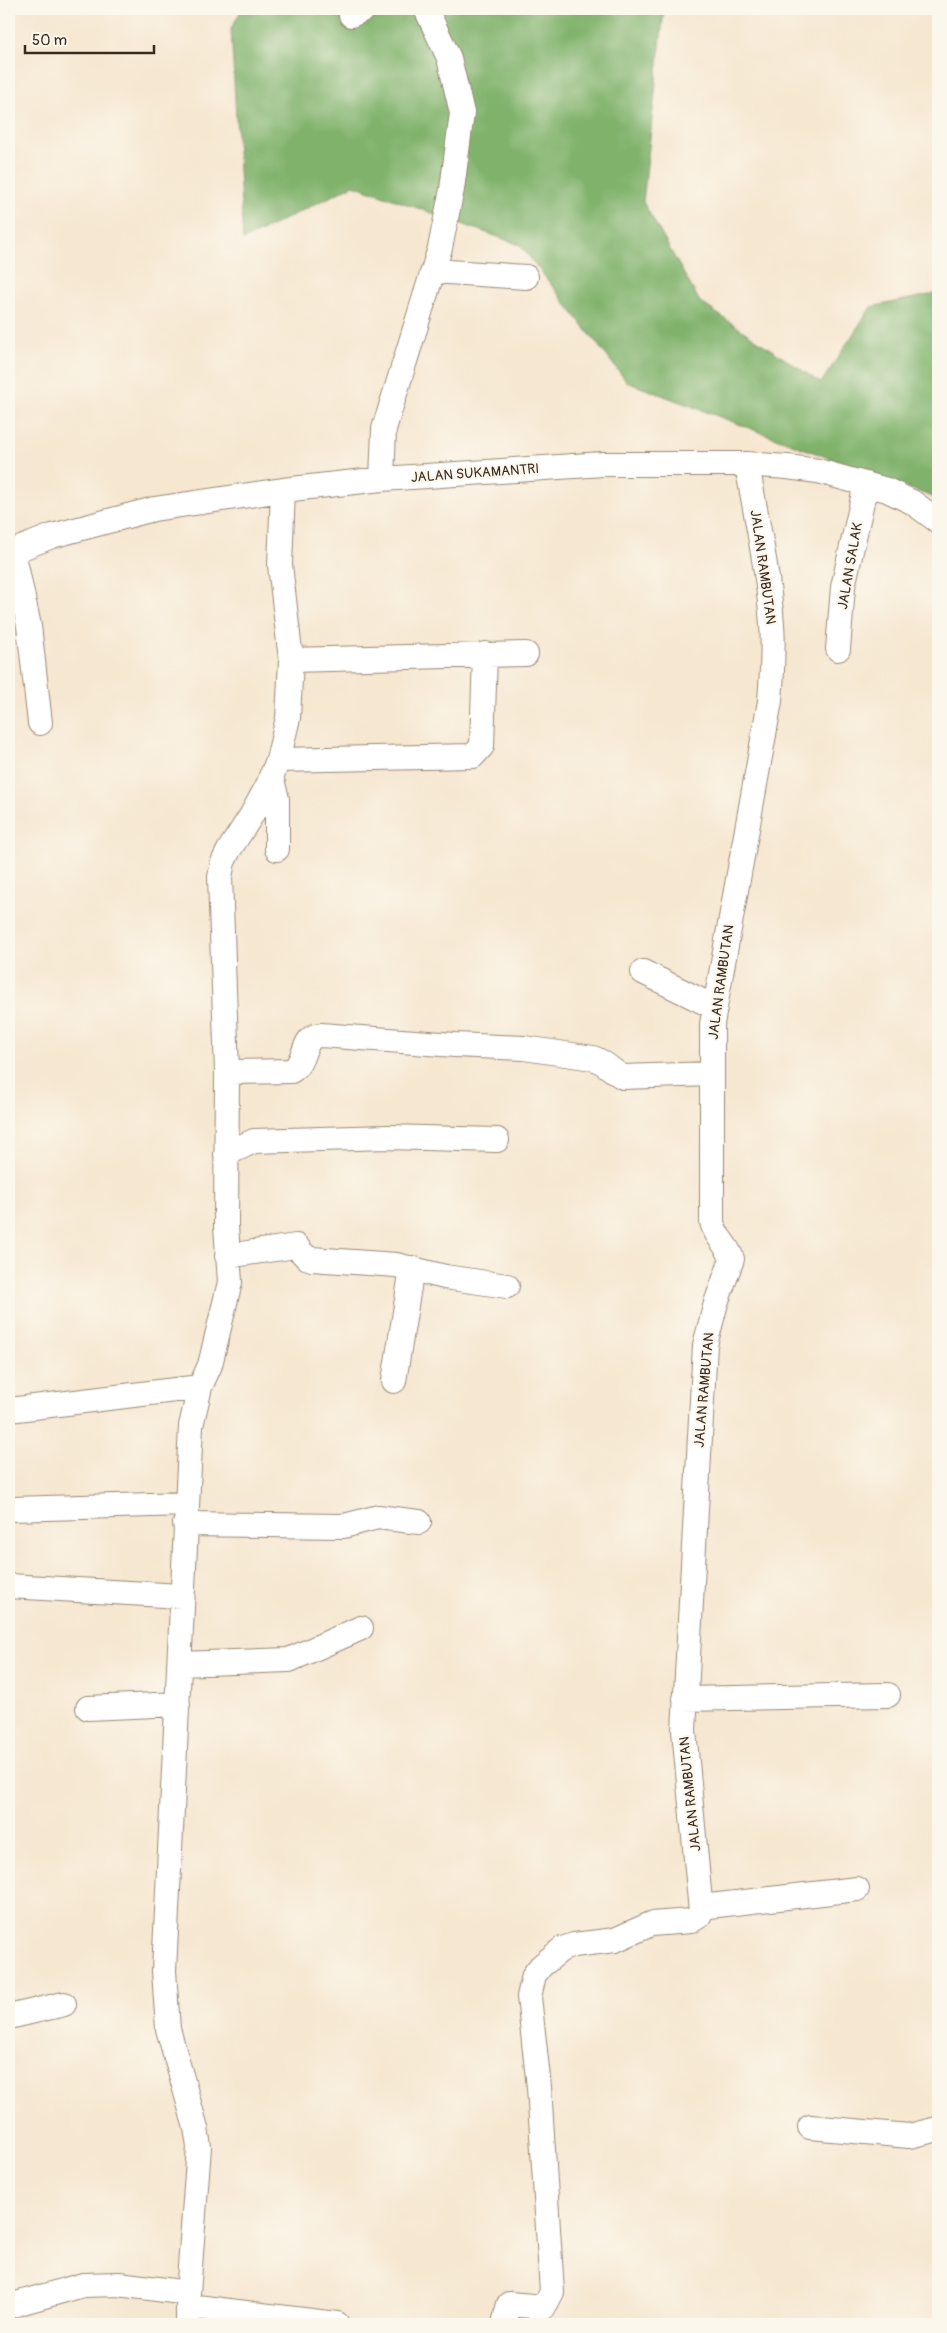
<svg xmlns="http://www.w3.org/2000/svg" width="947" height="2333" font-family="Pangolin,sans-serif">
  <style>
    .forest { fill: #80b26c; stroke: #5e6e45 }
    .lines { fill: none; stroke-linecap: round; stroke-linejoin: round }
    .minor-casing { stroke: #988877; stroke-width: 26 }
    .minor { stroke: #fff; stroke-width: 24 }
    .labels { text-anchor: middle; dominant-baseline: central; stroke-width: 4.5; stroke-linejoin: round; paint-order: stroke }
    .street-label { font-size: 14px; fill: #3b2a1e; stroke: #fbf7ec }
  </style>
  <rect width="100%" height="100%" fill="#fbf7ec"/>
  <filter id="ink" filterUnits="userSpaceOnUse"><feTurbulence type="fractalNoise" baseFrequency=".02" numOctaves="2"/><feDisplacementMap in="SourceGraphic" scale="10" xChannelSelector="R" yChannelSelector="G"/><feConvolveMatrix kernelMatrix="1 2 1 2 8 2 1 2 1" color-interpolation-filters="sRGB"/></filter>
  <filter id="wash" filterUnits="userSpaceOnUse"><feTurbulence type="fractalNoise" baseFrequency=".0096" numOctaves="4" result="noise"/><feDisplacementMap in="SourceGraphic" scale="20" xChannelSelector="R" yChannelSelector="G"/><feGaussianBlur stdDeviation="1.12" result="paint"/><feColorMatrix in="noise" values="0 0 0 0 0 0 0 0 0 0 0 0 0 0 0 0 0 1.4 0 .05"/><feComposite in="paint" operator="in"/></filter>
  <g filter="url(#wash)">
    <rect width="100%" height="100%" fill="#f6e7d0"/>
    <!-- forest -->
    <path class="forest" d="M242,9H664L643,202L700,302L821,383L871,307L938,293V499L627,382L520,245L354,185L243,240L231,29Z"/>
  </g>
  <g filter="url(#ink)">
    <g class="lines">
      <defs>
        <path id="minor" d="M351,15L364,9
          M433,271L526,277
          M382,479L384,429L440,248L452,189L462,113L449,58L426,9
          M13,551L29,626L40,723
          M9,553L52,536L154,509L283,490L382,479L603,464H747L787,467L818,471L887,490L912,502L938,521
          M838,649L843,587L866,484
          M291,660L526,654
          M278,760L473,756L482,746L485,654
          M271,776L277,799V849
          M643,972L714,1007
          M227,1072L291,1071C307,1063 301,1035 321,1035L455,1045L524,1048L593,1058C605,1062 612,1071 623,1077L711,1074
          M226,1154L254,1141L388,1137L497,1140
          M227,1256L296,1246L306,1257L312,1259L396,1265L445,1277L507,1286
          M394,1381L412,1268
          M9,1410L200,1387
          M11,1509L187,1504
          M185,1524L344,1526L378,1517L419,1522
          M9,1586L181,1596
          M179,1664L289,1660L361,1628
          M685,1699L888,1695
          M88,1708L178,1704
          M701,1907L857,1889
          M9,2017L64,2004
          M810,2127L909,2136L938,2129
          M9,2306L83,2285L119,2284L188,2293
          M188,2306L337,2324
          M188,2324V2293L199,2147L196,2128L168,2029L164,1971L191,1426L200,1387L210,1365L230,1282L226,1226L227,1072L220,877L223,862L229,850L251,816L268,785L278,760L288,718L291,660L280,565L283,490
          M504,2324L509,2304L544,2307L552,2292L539,2087L529,1997L534,1975L541,1966L562,1949L574,1945L615,1940L651,1924L691,1921L699,1916L701,1912L684,1730L705,1345L716,1303L732,1259C728,1245 715,1237 712,1222V1024L770,701C772,675 774,649 772,624C768,570 756,517 747,464"/>
      </defs>
      <!-- minor casing -->
      <use href="#minor" class="minor-casing"/>
      <!-- minor -->
      <use href="#minor" class="minor"/>
    </g>
  </g>
  <g class="labels">
    <!-- street labels -->
    <g class="street-label">
      <text transform="translate(475 473) rotate(-4)">JALAN SUKAMANTRI</text>
      <text transform="translate(850 566) rotate(-80)">JALAN SALAK</text>
      <text transform="translate(763 567) rotate(82)">JALAN RAMBUTAN</text>
      <text transform="translate(721 982) rotate(-82)">JALAN RAMBUTAN</text>
      <text transform="translate(704 1390) rotate(-85)">JALAN RAMBUTAN</text>
      <text transform="translate(690 1794) rotate(-96)">JALAN RAMBUTAN</text>
    </g>
  </g>
  <!-- margin -->
  <rect width="947" height="2333" fill="none" stroke="#fbf7ec" stroke-width="30"/>
  <!-- scale -->
  <path d="M25 45v8h129v-8" fill="none" stroke="#3b2a1e" stroke-width="2.5"/>
  <text x="32" y="45" font-size="15" fill="#3b2a1e" stroke="#fbf7ec" stroke-width="4" paint-order="stroke">50 m</text>
</svg>
